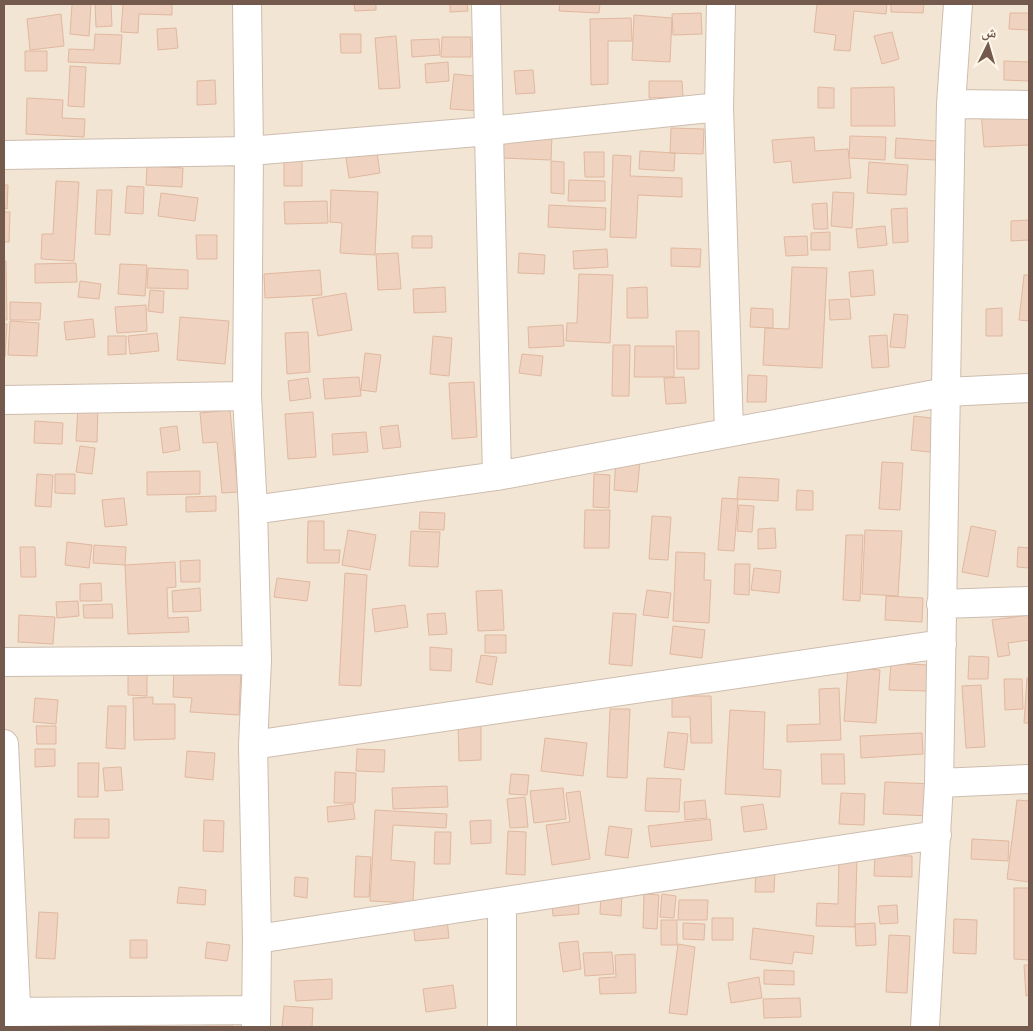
<svg xmlns="http://www.w3.org/2000/svg" width="1033" height="1031" font-family="'DM Sans','Noto Naskh Arabic',sans-serif">
  <style>
    .residential { fill: #f2e5d4 }
    .building { fill: #efd2bf; stroke: #e1b8a0 }
    .lines { fill: none; stroke-linecap: round; stroke-linejoin: round }
    .minor-casing { stroke: #cebdaf; stroke-width: 30 }
    .minor { stroke: #fff; stroke-width: 28 }
  </style>
  <rect width="100%" height="100%" fill="#fbf3e6"/>
  <!-- residential -->
  <path class="residential" d="M4,4H1029V1027H4Z"/>
  <!-- building -->
  <path class="building" d="M72,4H91L89,36L70,34Z
    M95,4H111L112,26L96,27Z
    M123,4H172V15L139,14L138,33L121,32Z
    M354,4H376V10L355,11Z
    M450,4H467L468,11L450,12Z
    M560,4H600L599,13L559,11Z
    M817,4H887L886,14L854,11L850,51L834,50L836,35L814,32Z
    M891,4H924L923,13L891,12Z
    M701,13L702,34L673,35L672,14Z
    M1010,13H1029V30L1009,29Z
    M61,14L64,46L30,50L27,19Z
    M634,15L672,18L670,62L632,60Z
    M631,18L632,41H608V84L591,85L590,19Z
    M176,28L178,48L158,50L157,29Z
    M892,32L899,59L882,64L874,36Z
    M95,34L122,35L120,64L68,62L69,49L94,50Z
    M340,34H361V53H341Z
    M396,36L400,88L379,89L375,38Z
    M442,37H471V57H441Z
    M439,39L440,55L412,57L411,40Z
    M25,51H47V71H25Z
    M1004,61L1029,62V81L1004,80Z
    M448,62L449,81L426,83L425,64Z
    M70,66L86,67L84,107L68,106Z
    M533,70L535,93L516,94L514,71Z
    M454,74L484,77L481,111L450,109Z
    M215,80L216,104L197,105V81Z
    M649,81H682L683,97L649,98Z
    M818,87L834,88V108H818Z
    M894,87L895,126H851V88Z
    M27,98L63,100L62,118L85,119L84,137L26,134Z
    M1029,109V145L984,147L981,112Z
    M671,128L704,129L703,154L670,153Z
    M504,133L552,135L551,160L502,158Z
    M850,136L886,137L885,160L849,158Z
    M814,137L815,151L848,149L851,178L793,183L791,161L774,163L772,140Z
    M896,138L937,141L936,160L895,158Z
    M376,146L380,173L349,178L345,151Z
    M640,151L675,153L674,171L639,169Z
    M584,152H604V177H585Z
    M613,155L631,156L630,176L682,178V197L638,195L636,238L610,237Z
    M284,157H302V186H284Z
    M551,161L564,162V194L551,193Z
    M869,162L908,165L906,195L867,193Z
    M147,166L183,168L182,187L146,185Z
    M569,180L605,181V201H568Z
    M56,181L79,182L74,261L41,259L42,234H53Z
    M4,185H8L7,209L4,208Z
    M127,186L144,187L143,214L125,213Z
    M97,190H112L110,235L95,234Z
    M331,190L378,192L375,255L340,253L342,223L330,222Z
    M833,192L854,193L852,228L831,226Z
    M161,193L198,198L195,221L158,216Z
    M327,201L328,223L285,224L284,202Z
    M827,203L828,229H814L812,204Z
    M549,205L606,208L605,230L548,227Z
    M907,208L908,242L893,243L891,209Z
    M4,212H10L9,242H4Z
    M1029,220V240L1011,241V221Z
    M885,226L887,245L858,248L856,229Z
    M830,232V250H811V233Z
    M196,235H217V259H197Z
    M412,236H432V248H412Z
    M807,236L808,255L786,256L784,237Z
    M671,248L701,249L700,267L671,266Z
    M607,249L608,267L574,269L573,251Z
    M398,253L401,289L378,290L376,254Z
    M519,253L545,255L544,274L518,273Z
    M4,261H6L7,320H4Z
    M76,263L77,282L35,283V264Z
    M120,264L147,265L145,296L118,294Z
    M792,267L827,268L822,368L763,365L765,328L789,329Z
    M148,268L188,270V289L147,288Z
    M320,270L322,295L265,298L264,274Z
    M873,270L875,295L851,297L849,272Z
    M579,274L613,275L610,343L566,341L567,323H577Z
    M1024,275H1029V321L1019,320Z
    M80,281L101,284L99,299L78,297Z
    M445,287L446,312L414,313L413,289Z
    M647,287L648,318H627V288Z
    M150,290L164,291L163,313L148,311Z
    M346,293L352,330L318,336L312,299Z
    M849,299L851,319L830,320L829,300Z
    M10,302L41,303L40,320H10Z
    M146,305L147,331L117,333L115,307Z
    M751,308L773,309V328L750,327Z
    M1002,308V336H986V309Z
    M894,314L908,315L905,348L890,347Z
    M180,317L229,321L225,364L177,360Z
    M93,319L95,337L66,340L64,322Z
    M10,321L39,323L37,356L8,355Z
    M4,324H7L5,357H4Z
    M563,325L564,346L529,348L528,327Z
    M676,331H699V369H677Z
    M308,332L310,372L287,374L285,333Z
    M157,333L159,351L130,354L128,336Z
    M887,335L889,367L872,368L869,336Z
    M108,336H126V354L108,355Z
    M433,336L452,338L449,376L430,374Z
    M613,345H630L629,396H612Z
    M635,346H674V377H634Z
    M365,353L381,355L376,392L361,390Z
    M522,354L543,356L541,376L519,373Z
    M748,375L767,376L766,402H747Z
    M359,377L361,396L325,399L323,379Z
    M684,377L686,403L666,404L664,378Z
    M308,378L311,398L290,401L288,381Z
    M474,382L477,437L452,439L449,383Z
    M78,406L98,407L97,442L76,441Z
    M230,410L238,492L222,493L217,442L203,443L200,413Z
    M313,412L316,457L288,459L285,414Z
    M914,416L940,419L938,453L911,450Z
    M35,421L63,423L62,444L34,443Z
    M398,425L401,447L383,449L380,427Z
    M177,426L180,450L163,453L160,428Z
    M366,432L368,452L333,455L332,434Z
    M80,446L95,448L92,474L76,472Z
    M616,459L640,461L637,492L614,490Z
    M882,462L903,463L900,510L879,509Z
    M200,471V494L147,495V472Z
    M37,474L53,475L51,507L35,506Z
    M55,474H75V494L55,493Z
    M594,474L610,475L609,508L593,507Z
    M739,477L779,479L778,501L737,499Z
    M797,490L813,491V510H796Z
    M216,496V511L186,512V497Z
    M124,498L127,525L105,527L102,500Z
    M722,498L738,499L734,551L718,550Z
    M739,505L754,506L752,532L737,531Z
    M585,510H610L609,548H584Z
    M420,512L445,513L444,530L419,529Z
    M652,516L671,517L668,560L649,559Z
    M308,521H324V550H340L339,563H307Z
    M971,526L996,531L988,577L962,572Z
    M775,528L776,548L758,549V529Z
    M348,530L376,535L370,570L342,565Z
    M865,530L902,531L898,596L862,594Z
    M411,531L440,532L438,567L409,566Z
    M846,535H863L860,601L843,600Z
    M67,542L92,545L89,568L65,565Z
    M94,545L126,547L125,565L93,563Z
    M20,547H35L36,577H21Z
    M1018,547L1029,548V568L1017,567Z
    M676,552L705,553L704,580H711L709,623L673,621Z
    M200,560V582H181L180,561Z
    M175,562L176,587L167,588L168,618L188,617L189,632L128,634L125,565Z
    M735,564H750L749,595L734,594Z
    M754,568L781,571L779,593L751,590Z
    M345,573L367,575L361,686L339,685Z
    M277,578L310,582L307,601L274,597Z
    M101,583L102,601H80V584Z
    M200,588L201,611L173,612L172,591Z
    M502,590L504,630L478,631L476,591Z
    M647,590L671,593L668,618L643,615Z
    M886,596L923,598L922,622L885,620Z
    M78,601L79,616L57,618L56,602Z
    M112,604L113,618H84L83,605Z
    M405,605L408,627L375,632L372,609Z
    M445,613L447,634L429,635L427,614Z
    M613,613L636,614L632,666L609,664Z
    M19,615L55,617L53,644L18,642Z
    M1029,615V640L1008,643L1010,655L998,657L992,620Z
    M673,626L705,630L702,658L670,654Z
    M485,635H506V653H485Z
    M430,647L452,649L451,671L430,670Z
    M481,655L497,657L492,685L476,682Z
    M969,656L989,657L988,679H968Z
    M891,663L928,665L927,691L889,690Z
    M174,665L241,669L239,715L190,712L192,698L173,697Z
    M848,667L880,670L876,723L844,721Z
    M147,668V696L128,695V669Z
    M1027,678H1029V723H1024Z
    M1004,679H1022L1023,709L1005,710Z
    M981,685L985,747L966,748L962,686Z
    M839,688L841,740L787,742V725L820,724L819,689Z
    M672,696H711L712,743H691L690,717H672Z
    M153,697V704H175V739L134,740L133,698Z
    M35,698L58,700L56,724L33,722Z
    M108,706H126L125,749L106,748Z
    M610,709H630L627,778L607,777Z
    M730,710L765,712L763,769L781,770L780,797L725,794Z
    M481,722V760L459,761L458,723Z
    M36,726H56V744H37Z
    M668,732L688,734L684,770L664,767Z
    M922,733L923,754L861,758L860,736Z
    M545,738L587,743L583,776L541,771Z
    M35,749H55V766L35,767Z
    M357,749L385,750L384,772L356,771Z
    M187,751L215,753L213,780L185,777Z
    M821,754H844L845,784H822Z
    M78,763H99L98,797H78Z
    M121,767L123,790L105,791L103,768Z
    M335,772L356,773L355,803H334Z
    M511,774L529,775L527,795L509,794Z
    M647,778L681,779L679,812L645,811Z
    M885,782L933,784L931,816L883,814Z
    M447,786L448,807L393,809L392,788Z
    M563,788L566,819L534,823L530,791Z
    M580,791L590,859L552,865L546,825L570,822L566,793Z
    M841,793L865,794L864,825L839,824Z
    M525,797L528,827L510,828L507,799Z
    M705,800L707,818L685,820L684,802Z
    M1017,800L1029,801V882L1007,879Z
    M353,804L355,819L328,822L327,807Z
    M763,804L767,829L744,832L741,807Z
    M375,810L447,814L446,828L393,825L391,860L415,862L413,903L370,901Z
    M75,819H109V838H74Z
    M710,819L712,840L651,847L648,826Z
    M204,820L224,821L223,852L203,851Z
    M491,820V843L471,844L470,821Z
    M609,826L632,829L628,858L605,855Z
    M508,831L526,832L525,875L506,874Z
    M435,832H451L450,864H434Z
    M972,839L1009,841L1008,861L971,859Z
    M875,855L912,856V877L874,876Z
    M356,856L371,857L369,897H354Z
    M839,858H857L855,927L816,926L817,903L838,904Z
    M756,868L775,869L774,892H755Z
    M295,877L308,878L307,898L294,896Z
    M179,887L206,890L205,905L177,903Z
    M1014,888H1029V960L1014,959Z
    M601,892L622,893L621,916L600,914Z
    M578,893L579,914L553,916L551,895Z
    M644,894L659,895L657,929L643,928Z
    M662,894L676,896L674,918L660,917Z
    M679,900H708L707,920H678Z
    M897,905L898,923L880,924L878,906Z
    M39,912L58,913L55,959L36,958Z
    M712,918H733V940H712Z
    M447,919L449,938L415,941L413,922Z
    M954,919L977,920L976,954L953,953Z
    M661,920H677V945H661Z
    M683,923L705,924L704,940L683,939Z
    M875,923L876,945L856,946L855,924Z
    M753,928L814,936L812,954L794,952L792,964L750,959Z
    M889,935L910,936L907,993L886,992Z
    M130,940H147V958H130Z
    M578,941L581,969L563,972L559,943Z
    M207,942L230,945L227,961L205,958Z
    M678,944L695,947L687,1015L669,1013Z
    M612,952L614,974L585,976L583,953Z
    M635,954L636,993L600,994L599,978L616,977L615,955Z
    M1024,965H1029V995L1026,996Z
    M764,970L794,971V985L764,984Z
    M759,977L762,998L731,1003L728,983Z
    M332,979V999L296,1001L294,981Z
    M453,985L456,1008L426,1012L423,989Z
    M800,998L801,1017L764,1018L763,999Z
    M284,1006L313,1008L312,1027H282Z
    M206,1019L233,1021L232,1027H205Z"/>
  <g class="lines">
    <defs>
      <path id="minor" d="M247,4L249,151L247,396L253,510L257,660L253,745L257,939L256,1027
        M486,4L497,476
        M721,4L719,107L729,432
        M951,104L1029,105
        M4,155L249,151L489,131L719,107
        M4,400L247,396
        M253,510L497,476L946,392L1029,388
        M941,604L1029,601
        M4,662L257,660
        M4,744L17,1027
        M253,745L942,644
        M939,783L1029,779
        M502,902V1027
        M257,939L937,835
        M4,1012L256,1010
        M925,1027L939,783L951,104L958,4"/>
    </defs>
    <!-- minor casing -->
    <use href="#minor" class="minor-casing"/>
    <!-- minor -->
    <use href="#minor" class="minor"/>
  </g>
  <!-- border -->
  <rect width="1033" height="1031" fill="none" stroke="#735a4c" stroke-width="10"/>
  <!-- north arrow -->
  <g transform="translate(988 45) rotate(5)" stroke="#fef7ec" stroke-width="4" paint-order="stroke">
  <path d="M0-4L9 19L0 12L-9 19Z" fill="#735a4c"/>
  <text y="-8" font-size="14" font-weight="bold" text-anchor="middle" fill="#735a4c">ش</text>
  </g>
</svg>
